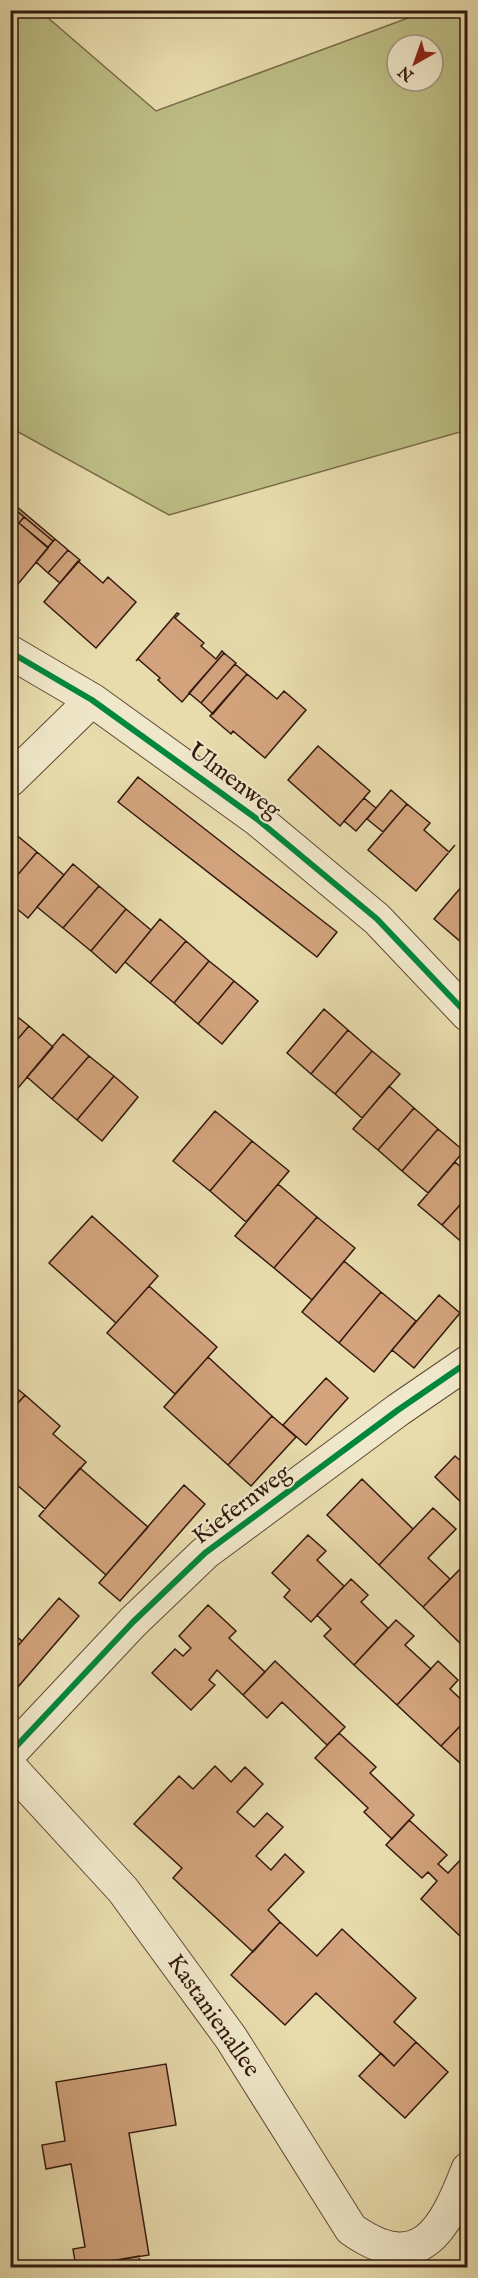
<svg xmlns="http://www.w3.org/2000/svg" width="478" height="2278" font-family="'IM FELL English',serif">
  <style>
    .green { fill: #bdbe85; stroke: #786c4a; stroke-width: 1.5; fill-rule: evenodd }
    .building { fill: #d2a37c; stroke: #33190e; stroke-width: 1.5 }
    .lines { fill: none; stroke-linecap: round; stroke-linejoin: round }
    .minor-casing { stroke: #604a36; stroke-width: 35 }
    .minor { stroke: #f0e8ca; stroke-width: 33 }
    .cycleway-casing { stroke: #f0e8ca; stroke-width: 10 }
    .cycleway { stroke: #00873e; stroke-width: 6 }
    .labels { text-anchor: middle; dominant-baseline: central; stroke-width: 4.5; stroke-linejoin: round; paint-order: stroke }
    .street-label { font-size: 24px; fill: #33190e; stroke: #f0e8ca }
  </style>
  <rect width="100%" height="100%" fill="#e8dcad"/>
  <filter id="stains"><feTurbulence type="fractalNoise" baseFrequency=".00333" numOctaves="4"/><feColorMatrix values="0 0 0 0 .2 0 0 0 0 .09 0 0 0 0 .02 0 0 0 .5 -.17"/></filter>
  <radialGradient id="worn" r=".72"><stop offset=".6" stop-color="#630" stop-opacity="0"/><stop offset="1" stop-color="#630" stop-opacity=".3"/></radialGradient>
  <!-- green -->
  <path class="green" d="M11,10L40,11L156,111L427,11H467V430L169,515L11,428ZM397,45H433V81H397Z"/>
  <!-- building -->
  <path class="building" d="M10,501L55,539L53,541L10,505Z
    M10,505L24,517L19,523L48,548L13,590L10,587Z
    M24,517L53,541L48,547L19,523Z
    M55,539L68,550L48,573L36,562Z
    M68,550L80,560L60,583L48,573Z
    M78,561L103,583L108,577L136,602L96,648L44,602Z
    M177,613L179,614L175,618L204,643L201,646L216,659L222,651L224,653L182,702L158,680L160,678L138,659L136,661Z
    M224,653L236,663L201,703L189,693Z
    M235,664L247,674L213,714L201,703Z
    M247,674L277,699L284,691L306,710L265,758L233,731L231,734L210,716Z
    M318,746L370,791L340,826L288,780Z
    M138,777L337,932L317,957L118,802Z
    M391,790L407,804L383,832L367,819Z
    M364,798L376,808L356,831L344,821Z
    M407,804L430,823L424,830L449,852L455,845L416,891L368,850Z
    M14,833L37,852L10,884V836Z
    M37,852L64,875L28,918L10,903V884Z
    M73,864L99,886L63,928L37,907Z
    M468,879V948L434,919Z
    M99,886L126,909L91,951L63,928Z
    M126,909L151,930L116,973L91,951Z
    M160,919L186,941L150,983L125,962Z
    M186,941L209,961L174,1003L150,983Z
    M209,961L234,981L198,1024L174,1003Z
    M234,981L258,1001L222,1044L198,1024Z
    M324,1009L348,1030L311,1074L287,1053Z
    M10,1011L29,1026L10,1048Z
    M29,1026L53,1047L18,1088L10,1081V1048Z
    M348,1030L372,1051L335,1094L311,1074Z
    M63,1034L89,1056L52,1099L27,1077Z
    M372,1051L400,1074L362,1118L335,1094Z
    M89,1056L114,1076L77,1120L52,1099Z
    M114,1076L138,1097L102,1141L77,1120Z
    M389,1086L414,1108L378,1150L353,1129Z
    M414,1108L438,1129L402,1171L378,1150Z
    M215,1111L252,1141L210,1191L173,1161Z
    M438,1129L464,1151L428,1193L402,1171Z
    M252,1141L289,1171L246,1222L210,1191Z
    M455,1162L468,1173V1196L442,1225L418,1205Z
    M278,1184L317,1217L274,1268L235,1236Z
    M468,1196V1241L465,1245L442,1225Z
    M92,1216L158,1276L116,1323L49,1263Z
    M317,1217L355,1248L312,1300L274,1268Z
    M344,1261L381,1292L339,1343L302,1312Z
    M149,1286L217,1347L175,1394L107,1333Z
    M381,1292L416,1321L374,1372L339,1343Z
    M439,1295L460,1313L414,1368L392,1350Z
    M208,1357L272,1416L228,1465L164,1407Z
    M326,1378L348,1398L306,1445L283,1425Z
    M10,1383L25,1395L10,1412Z
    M25,1395L60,1426L53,1434L86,1462L45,1509L10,1479L16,1471L10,1466V1412Z
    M272,1416L296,1437L251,1486L228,1465Z
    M455,1456L468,1467V1509L435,1477Z
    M80,1468L148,1527L106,1575L39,1516Z
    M362,1479L413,1529L379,1565L327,1515Z
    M184,1485L205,1504L120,1601L99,1583Z
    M433,1508L456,1529L428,1558L450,1579L423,1607L379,1565Z
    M308,1535L326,1551L317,1560L344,1586L311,1622L284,1597L290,1590L272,1573Z
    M468,1561L467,1598V1650L423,1607Z
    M351,1579L368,1595L361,1602L388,1628L354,1665L324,1636L331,1629L317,1615Z
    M59,1598L79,1616L11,1695L10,1655Z
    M208,1605L236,1631L229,1638L265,1672L243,1695L217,1670L209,1680L215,1685L191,1710L152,1673L175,1649L183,1656L191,1648L179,1636Z
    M396,1620L414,1636L405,1645L431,1669L397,1705L354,1665Z
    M10,1631L22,1641L10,1655Z
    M275,1661L345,1727L327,1745L282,1702L267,1718L243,1695Z
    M438,1661L458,1680L450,1689L468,1706V1718L441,1746L397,1705Z
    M468,1718V1770L441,1746Z
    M339,1733L376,1767L370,1773L414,1815L392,1839L364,1812L368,1808L315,1758Z
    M215,1766L231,1782L245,1767L263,1784L237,1812L254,1827L267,1813L283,1827L256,1856L271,1870L285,1854L304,1872L268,1910L280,1922L253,1952L173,1878L182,1868L134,1824L179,1776L193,1789Z
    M409,1820L447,1855L438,1864L448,1873L465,1855L468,1857V1930L461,1937L421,1899L437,1881L428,1872L422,1878L386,1845Z
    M280,1922L317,1956L342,1929L416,1998L394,2022L416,2042L394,2066L316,1993L285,2025L231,1975Z
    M416,2042L448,2072L405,2118L359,2076L381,2053L394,2066Z
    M166,2064L176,2125L129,2133L149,2255L76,2267L73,2249L85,2247L71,2164L46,2169L42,2145L65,2141L56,2082Z
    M139,2256L141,2268H76V2267Z"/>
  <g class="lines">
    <defs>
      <path id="minor" d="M10,652L92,700L257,819L377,919L468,1015
        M10,780L92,700
        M10,1753L133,1622L205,1553L398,1410L468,1362
        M10,1767L123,1890L231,2038L351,2229C420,2278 445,2229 468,2169"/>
    </defs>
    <!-- minor casing -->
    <use href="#minor" class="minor-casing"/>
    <!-- minor -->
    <use href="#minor" class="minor"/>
    <defs>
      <path id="cycleway" d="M10,652L92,700L257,819L377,919L468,1015
        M10,1753L133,1622L205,1553L398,1410L468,1362"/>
    </defs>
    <!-- cycleway casing -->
    <use href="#cycleway" class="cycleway-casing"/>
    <!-- cycleway -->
    <use href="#cycleway" class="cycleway"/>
  </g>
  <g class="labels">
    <!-- street labels -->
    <g class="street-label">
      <text transform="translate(234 781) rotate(37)">Ulmenweg</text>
      <text transform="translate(242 1505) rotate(-37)">Kiefernweg</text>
      <text transform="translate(213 2016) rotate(55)">Kastanienallee</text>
    </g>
  </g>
  <!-- margin -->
  <rect width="478" height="2278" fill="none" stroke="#e8dcad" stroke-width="36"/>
  <rect x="12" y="12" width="454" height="2254" fill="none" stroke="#33190e" stroke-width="3"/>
  <rect x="18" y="18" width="442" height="2242" fill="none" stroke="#33190e" stroke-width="1.5"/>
  <!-- north arrow -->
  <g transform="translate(415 63) rotate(220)"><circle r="28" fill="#f0e8ca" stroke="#a4957f" stroke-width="1.5"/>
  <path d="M0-4.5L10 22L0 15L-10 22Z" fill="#8f2418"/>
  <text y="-9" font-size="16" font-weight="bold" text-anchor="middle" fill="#33190e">N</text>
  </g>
  <rect width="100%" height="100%" filter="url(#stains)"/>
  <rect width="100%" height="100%" fill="url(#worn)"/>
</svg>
